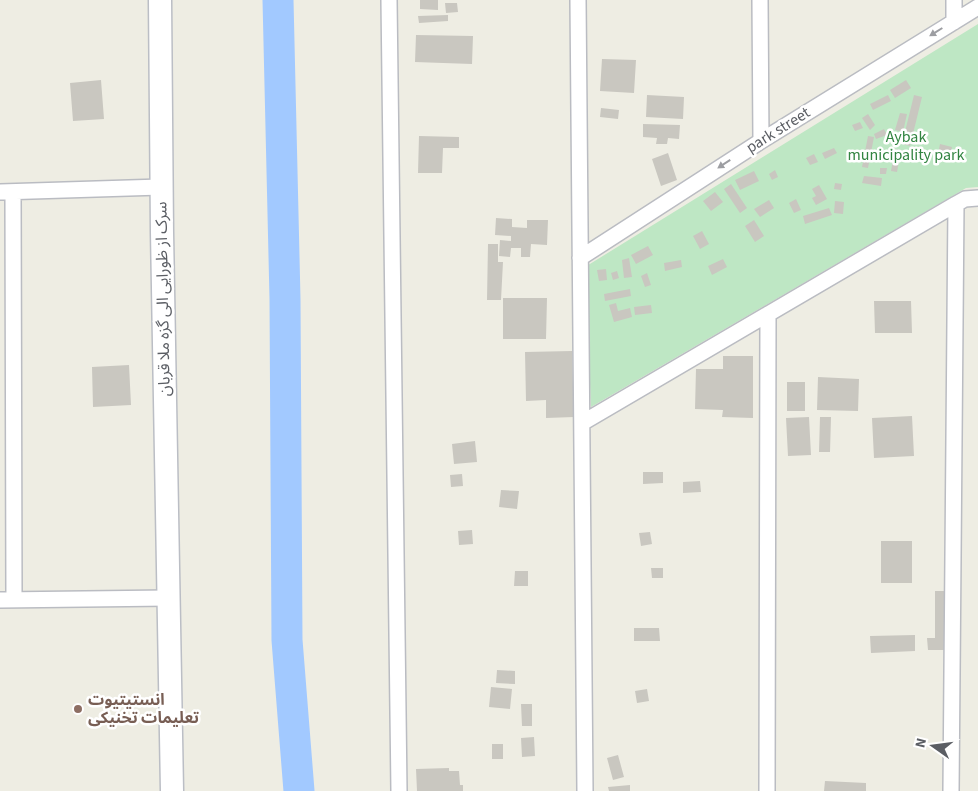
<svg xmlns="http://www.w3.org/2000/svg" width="978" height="791" font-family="'Source Sans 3','Noto Sans Arabic',sans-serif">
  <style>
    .green { fill: #bee7c4 }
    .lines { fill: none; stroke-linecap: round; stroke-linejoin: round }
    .river { stroke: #a2c9ff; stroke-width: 31 }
    .building { fill: #c9c7c0 }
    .street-casing { stroke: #babcc2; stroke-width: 18 }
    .secondary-casing { stroke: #bbbec5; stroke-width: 25 }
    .street { stroke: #fff; stroke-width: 15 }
    .secondary { stroke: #fff; stroke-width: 22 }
    .oneway { fill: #9d9ea2 }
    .education-dot { fill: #8d6e63; stroke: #fff; stroke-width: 2 }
    .labels { text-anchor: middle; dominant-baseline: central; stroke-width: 5; stroke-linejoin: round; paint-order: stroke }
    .street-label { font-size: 16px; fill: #5b5e64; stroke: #fff }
    .park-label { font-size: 16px; fill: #328441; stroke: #fff }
    .education-label { font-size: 16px; font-weight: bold; fill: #785e54; stroke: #fff; text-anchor: start }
  </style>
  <rect width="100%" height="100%" fill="#eeede3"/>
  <!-- green -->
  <path class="green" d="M978,24V187L966,188L591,407L585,267Z"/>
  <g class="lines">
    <!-- river -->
    <path class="river" d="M278,0L285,299L287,640L299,791"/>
  </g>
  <!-- building -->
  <path class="building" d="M420,0H438V10L420,9Z
    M445,3H457L458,12L446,13Z
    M448,15V21L419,23L418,16Z
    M416,35L473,36L472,64L415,62Z
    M602,59L636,60L634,93L600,91Z
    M101,80L104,119L73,121L70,83Z
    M906,80L911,88L895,98L890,90Z
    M647,95L684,97L683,119L646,117Z
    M888,95L891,101L873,110L870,104Z
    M914,95L922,97L910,146L902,144Z
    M601,108L619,110L618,119L600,117Z
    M900,113L907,114L903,132L895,130Z
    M868,114L875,125L870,130L862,118Z
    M860,122L863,128L855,131L852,125Z
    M643,124L680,125L679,139L668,138L667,144H656L657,138L643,137Z
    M884,129L887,135L876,139L874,134Z
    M419,136L459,137V148H443L442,173H418Z
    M868,136L874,137L868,168L862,167Z
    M940,144L952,147L948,162L937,159Z
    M834,148L837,153L825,159L822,153Z
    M895,149L901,150L897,172L891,171Z
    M668,153L677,180L661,186L652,159Z
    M814,154L818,162L810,165L806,158Z
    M880,168H887L886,174H880Z
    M775,170L778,177L772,180L769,174Z
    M754,171L759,181L740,190L735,180Z
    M864,176L882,178L881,186L862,183Z
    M835,183L842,184L841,190L834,189Z
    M731,184L747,208L740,213L724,189Z
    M819,185L827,199L816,205L812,198L816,196L812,189Z
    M715,192L723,202L711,211L703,201Z
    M796,199L801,210L794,213L789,203Z
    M769,200L774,208L760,217L754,209Z
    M835,201L844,202L843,214L834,213Z
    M829,208L832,215L805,224L803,216Z
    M496,218L512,219V227L527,228V220H548L547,245L531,244L530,257H521V248H511L510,257L499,256L500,240L511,241V236L495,235Z
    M754,220L764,236L755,242L745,226Z
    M702,231L709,244L700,249L693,236Z
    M488,244H498V262H503L501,300H487Z
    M648,246L653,255L636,264L631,255Z
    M629,258L632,277L624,278L622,260Z
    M723,259L727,267L712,275L708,266Z
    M681,260L682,267L665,271L664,263Z
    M606,269L607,280L599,281L597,270Z
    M617,271L619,278L613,280L611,273Z
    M647,273L651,285L645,287L641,276Z
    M630,289L631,296L605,301L604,294Z
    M503,298H547L546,339H503Z
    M874,301H911L912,333H875Z
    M616,303L618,311L630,308L632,317L614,322L609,305Z
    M651,305L652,313L635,315L634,307Z
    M572,351L574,417L546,418V400L526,401L525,352Z
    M723,356H753V418L722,417L723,410L695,409L696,369H723Z
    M129,365L131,405L93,407L92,367Z
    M818,377L859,379L858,411L817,410Z
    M787,382H805V411H787Z
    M912,416L914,456L874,458L872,418Z
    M809,417L811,455L788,456L786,418Z
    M820,417H831L830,452H819Z
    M475,441L477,462L454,464L452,444Z
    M643,472H663V483L643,484Z
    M462,474L463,486L451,487L450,475Z
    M700,481L701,492L683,493V482Z
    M501,490L519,491L517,509L499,507Z
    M472,530L473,544L459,545L458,531Z
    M650,532L652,544L641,546L639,533Z
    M881,541H912V583H881Z
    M651,568H663V578H652Z
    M515,571H528V586H514Z
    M935,591H949L950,650H928L927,638H935Z
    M634,628H659L660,641H634Z
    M915,635V651L871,653L870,636Z
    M497,670L515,671V684L496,683Z
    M491,687L512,689L510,709L489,707Z
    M647,689L649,701L637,703L635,691Z
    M521,704H532V726H522Z
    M534,737L535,756L522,757L521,738Z
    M492,744H503V759H492Z
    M618,755L624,777L613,780L607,758Z
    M449,768V771H459L460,785H463V791H417L416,769Z
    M825,781L866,783V791H824Z
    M630,785V791H609L608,787Z"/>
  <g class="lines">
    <defs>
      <path id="street" d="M389,0L399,791
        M578,0L585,791
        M760,0L761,141
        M954,22V0
        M0,192L161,187
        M13,192L14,599
        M580,258L761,141L978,7
        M582,423L956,204L965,199L978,198
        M0,600L169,598
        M767,791L768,314
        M951,791L956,204"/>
      <path id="secondary" d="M160,0L162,232L172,791"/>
    </defs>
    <!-- street casing -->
    <use href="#street" class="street-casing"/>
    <!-- secondary casing -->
    <use href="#secondary" class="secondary-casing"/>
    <!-- street -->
    <use href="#street" class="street"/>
    <!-- secondary -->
    <use href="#secondary" class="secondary"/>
  </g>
  <!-- one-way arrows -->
  <defs><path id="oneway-solid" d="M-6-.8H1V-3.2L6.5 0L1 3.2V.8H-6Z" transform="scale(1.25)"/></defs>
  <g class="oneway">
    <use href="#oneway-solid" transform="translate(936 32) rotate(148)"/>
    <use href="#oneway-solid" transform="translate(724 164) rotate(147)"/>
  </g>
  <!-- markers -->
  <circle class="education-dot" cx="78" cy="709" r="5"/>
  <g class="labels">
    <!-- street labels -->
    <g class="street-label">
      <text transform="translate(778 130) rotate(-32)">park street</text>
      <text transform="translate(163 299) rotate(-91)">سرک از ظورایی الی گزه ملا قربان</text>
    </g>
    <!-- park labels -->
    <g class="park-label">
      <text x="906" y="137">Aybak<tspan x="906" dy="18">municipality park</tspan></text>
    </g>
    <!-- education labels -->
    <g class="education-label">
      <text x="88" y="700">انستیتیوت<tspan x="88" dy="18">تعلیمات تخنیکی</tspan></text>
    </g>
  </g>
  <!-- north arrow -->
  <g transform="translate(933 746) rotate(284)" stroke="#ffffff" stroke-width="4" paint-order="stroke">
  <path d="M0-4L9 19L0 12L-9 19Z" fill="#5b5e64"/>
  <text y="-8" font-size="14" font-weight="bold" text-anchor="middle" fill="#5b5e64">N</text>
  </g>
</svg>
